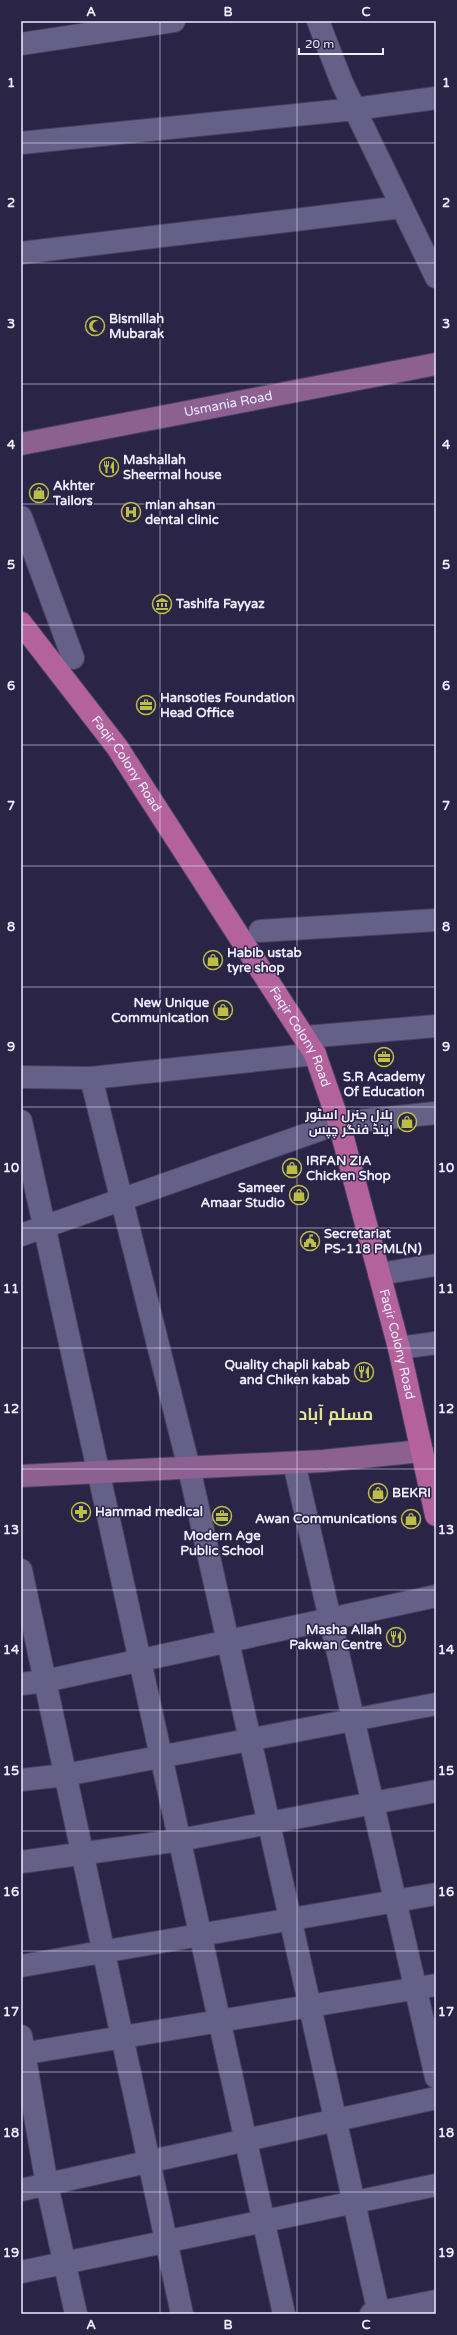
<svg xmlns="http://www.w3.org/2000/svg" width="457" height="2335" font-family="'Varela Round',Cairo,sans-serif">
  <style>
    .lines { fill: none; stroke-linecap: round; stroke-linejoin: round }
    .minor-casing { stroke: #48415e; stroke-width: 24 }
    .secondary-casing { stroke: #48415e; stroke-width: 24 }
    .primary-casing { stroke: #48415e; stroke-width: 24 }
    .minor { stroke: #656087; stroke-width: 22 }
    .secondary { stroke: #8c6191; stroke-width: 22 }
    .primary { stroke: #b3629b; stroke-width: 22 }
    .grid { fill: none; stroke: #eeecff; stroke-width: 1; stroke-opacity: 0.55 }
    .labels { text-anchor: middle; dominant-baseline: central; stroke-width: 3; stroke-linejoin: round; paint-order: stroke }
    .poi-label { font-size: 13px; font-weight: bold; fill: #eeecff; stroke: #2a2446; text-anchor: start }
    .street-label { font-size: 13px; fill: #eeecff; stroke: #2a2446 }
    .district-label { font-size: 17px; font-weight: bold; fill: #dee293; stroke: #2a2446 }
    .neatline { fill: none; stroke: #eeecff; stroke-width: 1.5 }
    .grid-label { font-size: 13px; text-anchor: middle; font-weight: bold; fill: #eeecff }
  </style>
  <rect width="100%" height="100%" fill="#2a2446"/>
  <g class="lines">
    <defs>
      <path id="minor" d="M318,21L342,83L436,277
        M21,44L174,21
        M21,143L355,109L436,98
        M21,253L402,207
        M21,517L73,658
        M260,931L436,920
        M305,1037L436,1026
        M21,1077L91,1078L315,1054
        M91,1078L189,1468L379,2314
        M21,1121L284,2314
        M21,1235L339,1123L436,1113
        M379,1274L436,1265
        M399,1348L436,1343
        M294,1463L436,2077
        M21,1570L182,2314
        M21,1684L45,1681L436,1596
        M21,1780L65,1775L436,1704
        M21,1862L180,1840L436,1791
        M21,1966L436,1894
        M21,2036L47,2185L76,2314
        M21,2054L436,1985
        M21,2190L436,2098
        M21,2272L436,2185
        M371,2314L436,2301"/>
      <g id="secondary">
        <path id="s1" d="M21,444L436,364"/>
        <path d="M21,1476L323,1461L422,1451"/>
      </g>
      <g id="primary">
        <path id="s2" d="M21,623L117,747L315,1054L339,1123L399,1348L436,1515"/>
      </g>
    </defs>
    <!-- minor casing -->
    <use href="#minor" class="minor-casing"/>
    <!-- secondary casing -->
    <use href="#secondary" class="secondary-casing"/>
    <!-- primary casing -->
    <use href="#primary" class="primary-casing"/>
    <!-- minor -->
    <use href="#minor" class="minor"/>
    <!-- secondary -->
    <use href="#secondary" class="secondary"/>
    <!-- primary -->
    <use href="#primary" class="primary"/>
  </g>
  <!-- grid -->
  <path class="grid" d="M160,21V2314M297,21V2314M21,143H436M21,263H436M21,384H436M21,504H436M21,625H436M21,745H436M21,866H436M21,987H436M21,1107H436M21,1228H436M21,1348H436M21,1469H436M21,1590H436M21,1710H436M21,1831H436M21,1951H436M21,2072H436M21,2192H436"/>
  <!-- icons -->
  <defs>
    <symbol id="mosque-ring" viewBox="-11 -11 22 22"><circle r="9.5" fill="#2a2446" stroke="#bcbf44" stroke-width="1.5"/><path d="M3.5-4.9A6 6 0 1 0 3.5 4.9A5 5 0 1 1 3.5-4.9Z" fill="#bcbf44"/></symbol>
    <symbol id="restaurant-ring" viewBox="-11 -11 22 22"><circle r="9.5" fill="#2a2446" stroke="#bcbf44" stroke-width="1.5"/><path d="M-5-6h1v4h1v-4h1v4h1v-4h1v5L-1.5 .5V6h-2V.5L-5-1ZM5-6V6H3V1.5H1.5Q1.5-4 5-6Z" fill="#bcbf44"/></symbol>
    <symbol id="shop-ring" viewBox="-11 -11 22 22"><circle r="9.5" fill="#2a2446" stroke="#bcbf44" stroke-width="1.5"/><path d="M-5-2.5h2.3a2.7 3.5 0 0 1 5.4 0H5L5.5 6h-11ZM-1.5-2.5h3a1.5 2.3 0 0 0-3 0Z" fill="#bcbf44"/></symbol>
    <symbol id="hospital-ring" viewBox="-11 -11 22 22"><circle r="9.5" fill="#2a2446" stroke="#bcbf44" stroke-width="1.5"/><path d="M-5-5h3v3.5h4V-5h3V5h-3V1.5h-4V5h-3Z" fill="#bcbf44"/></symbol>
    <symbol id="museum-ring" viewBox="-11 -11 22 22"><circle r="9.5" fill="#2a2446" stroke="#bcbf44" stroke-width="1.5"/><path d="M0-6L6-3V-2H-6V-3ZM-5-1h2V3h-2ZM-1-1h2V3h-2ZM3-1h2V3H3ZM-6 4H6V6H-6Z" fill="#bcbf44"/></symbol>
    <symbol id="office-ring" viewBox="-11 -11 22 22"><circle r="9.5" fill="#2a2446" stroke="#bcbf44" stroke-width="1.5"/><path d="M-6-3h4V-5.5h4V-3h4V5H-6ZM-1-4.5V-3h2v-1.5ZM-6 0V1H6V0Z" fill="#bcbf44"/></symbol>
    <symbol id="civic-ring" viewBox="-11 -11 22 22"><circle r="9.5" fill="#2a2446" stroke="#bcbf44" stroke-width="1.5"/><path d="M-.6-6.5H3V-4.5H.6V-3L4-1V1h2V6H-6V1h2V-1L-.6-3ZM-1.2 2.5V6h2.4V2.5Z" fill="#bcbf44"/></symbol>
    <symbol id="pharmacy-ring" viewBox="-11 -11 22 22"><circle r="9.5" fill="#2a2446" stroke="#bcbf44" stroke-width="1.5"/><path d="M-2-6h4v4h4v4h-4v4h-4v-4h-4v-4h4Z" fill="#bcbf44"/></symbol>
  </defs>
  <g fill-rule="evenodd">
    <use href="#mosque-ring" x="84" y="315" width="22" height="22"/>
    <use href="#restaurant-ring" x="98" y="456" width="22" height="22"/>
    <use href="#shop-ring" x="28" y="482" width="22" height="22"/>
    <use href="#hospital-ring" x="120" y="501" width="22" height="22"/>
    <use href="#museum-ring" x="151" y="593" width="22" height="22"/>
    <use href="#office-ring" x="135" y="694" width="22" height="22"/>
    <use href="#shop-ring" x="202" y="949" width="22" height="22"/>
    <use href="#shop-ring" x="212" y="999" width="22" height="22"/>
    <use href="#office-ring" x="373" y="1046" width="22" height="22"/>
    <use href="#shop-ring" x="396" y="1111" width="22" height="22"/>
    <use href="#shop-ring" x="281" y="1157" width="22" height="22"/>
    <use href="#shop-ring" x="288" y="1184" width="22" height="22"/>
    <use href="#civic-ring" x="299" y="1230" width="22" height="22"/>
    <use href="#restaurant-ring" x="353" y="1361" width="22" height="22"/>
    <use href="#shop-ring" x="367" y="1482" width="22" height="22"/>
    <use href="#pharmacy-ring" x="70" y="1501" width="22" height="22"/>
    <use href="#office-ring" x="211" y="1505" width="22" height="22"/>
    <use href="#shop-ring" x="400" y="1508" width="22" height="22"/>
    <use href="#restaurant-ring" x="385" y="1626" width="22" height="22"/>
  </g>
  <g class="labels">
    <!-- poi labels -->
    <g class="poi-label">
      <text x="109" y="319">Bismillah<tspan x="109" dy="15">Mubarak</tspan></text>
      <text x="123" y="460">Mashallah<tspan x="123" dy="15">Sheermal house</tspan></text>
      <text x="53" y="486">Akhter<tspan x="53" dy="15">Tailors</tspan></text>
      <text x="145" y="505">mian ahsan<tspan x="145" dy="15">dental clinic</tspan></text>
      <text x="176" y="604">Tashifa Fayyaz</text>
      <text x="160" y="698">Hansoties Foundation<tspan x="160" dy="15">Head Office</tspan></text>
      <text x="227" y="953">Habib ustab<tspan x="227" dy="15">tyre shop</tspan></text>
      <text x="209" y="1003" text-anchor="end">New Unique<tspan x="209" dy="15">Communication</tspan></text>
      <text x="384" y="1077" text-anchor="middle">S.R Academy<tspan x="384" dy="15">Of Education</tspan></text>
      <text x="393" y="1115" text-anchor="end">بلال جنرل اسٹور<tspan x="393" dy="15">اینڈ فنگر چپس</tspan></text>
      <text x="306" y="1161">IRFAN ZIA<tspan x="306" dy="15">Chicken Shop</tspan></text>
      <text x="285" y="1188" text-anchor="end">Sameer<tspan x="285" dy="15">Amaar Studio</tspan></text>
      <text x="324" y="1234">Secretariat<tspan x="324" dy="15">PS-118 PML(N)</tspan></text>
      <text x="350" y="1365" text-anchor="end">Quality chapli kabab<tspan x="350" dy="15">and Chiken kabab</tspan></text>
      <text x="392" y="1493">BEKRI</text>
      <text x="95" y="1512">Hammad medical</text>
      <text x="397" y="1519" text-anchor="end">Awan Communications</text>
      <text x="222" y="1536" text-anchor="middle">Modern Age<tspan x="222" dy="15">Public School</tspan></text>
      <text x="382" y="1630" text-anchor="end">Masha Allah<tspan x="382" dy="15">Pakwan Centre</tspan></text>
    </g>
    <!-- street labels -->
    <g class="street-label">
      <text stroke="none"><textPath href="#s1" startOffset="211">Usmania Road</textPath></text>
      <text stroke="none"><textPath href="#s2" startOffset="176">Faqir Colony Road</textPath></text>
      <text stroke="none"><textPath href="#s2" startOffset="500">Faqir Colony Road</textPath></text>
      <text stroke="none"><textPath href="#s2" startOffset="824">Faqir Colony Road</textPath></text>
    </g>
    <!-- district labels -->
    <g class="district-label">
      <text x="336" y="1414">مسلم آباد</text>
    </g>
  </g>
  <!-- border -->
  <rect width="457" height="2335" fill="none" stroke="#2a2446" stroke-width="44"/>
  <!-- scale -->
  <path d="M299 48v6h84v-6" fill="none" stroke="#eeecff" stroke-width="2"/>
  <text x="305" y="48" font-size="12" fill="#eeecff" stroke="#2a2446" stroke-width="3" paint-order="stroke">20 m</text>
  <rect x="22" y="22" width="413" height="2291" class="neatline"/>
  <g class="grid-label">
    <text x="91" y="16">A</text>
    <text x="228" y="16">B</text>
    <text x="366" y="16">C</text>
    <text x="11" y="87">1</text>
    <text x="446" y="87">1</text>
    <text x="11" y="207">2</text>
    <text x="446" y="207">2</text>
    <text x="11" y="328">3</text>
    <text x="446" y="328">3</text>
    <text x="11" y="449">4</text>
    <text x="446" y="449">4</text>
    <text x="11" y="569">5</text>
    <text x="446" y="569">5</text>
    <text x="11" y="690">6</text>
    <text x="446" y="690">6</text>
    <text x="11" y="810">7</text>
    <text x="446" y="810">7</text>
    <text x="11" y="931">8</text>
    <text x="446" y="931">8</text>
    <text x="11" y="1051">9</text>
    <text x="446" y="1051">9</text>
    <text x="11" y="1172">10</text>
    <text x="446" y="1172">10</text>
    <text x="11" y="1293">11</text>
    <text x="446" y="1293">11</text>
    <text x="11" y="1413">12</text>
    <text x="446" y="1413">12</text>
    <text x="11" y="1534">13</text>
    <text x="446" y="1534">13</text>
    <text x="11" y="1654">14</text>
    <text x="446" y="1654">14</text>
    <text x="11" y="1775">15</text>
    <text x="446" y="1775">15</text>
    <text x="11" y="1896">16</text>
    <text x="446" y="1896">16</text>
    <text x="11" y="2016">17</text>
    <text x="446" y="2016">17</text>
    <text x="11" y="2137">18</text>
    <text x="446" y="2137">18</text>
    <text x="11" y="2257">19</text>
    <text x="446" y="2257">19</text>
    <text x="91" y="2329">A</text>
    <text x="228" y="2329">B</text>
    <text x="366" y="2329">C</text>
  </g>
</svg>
